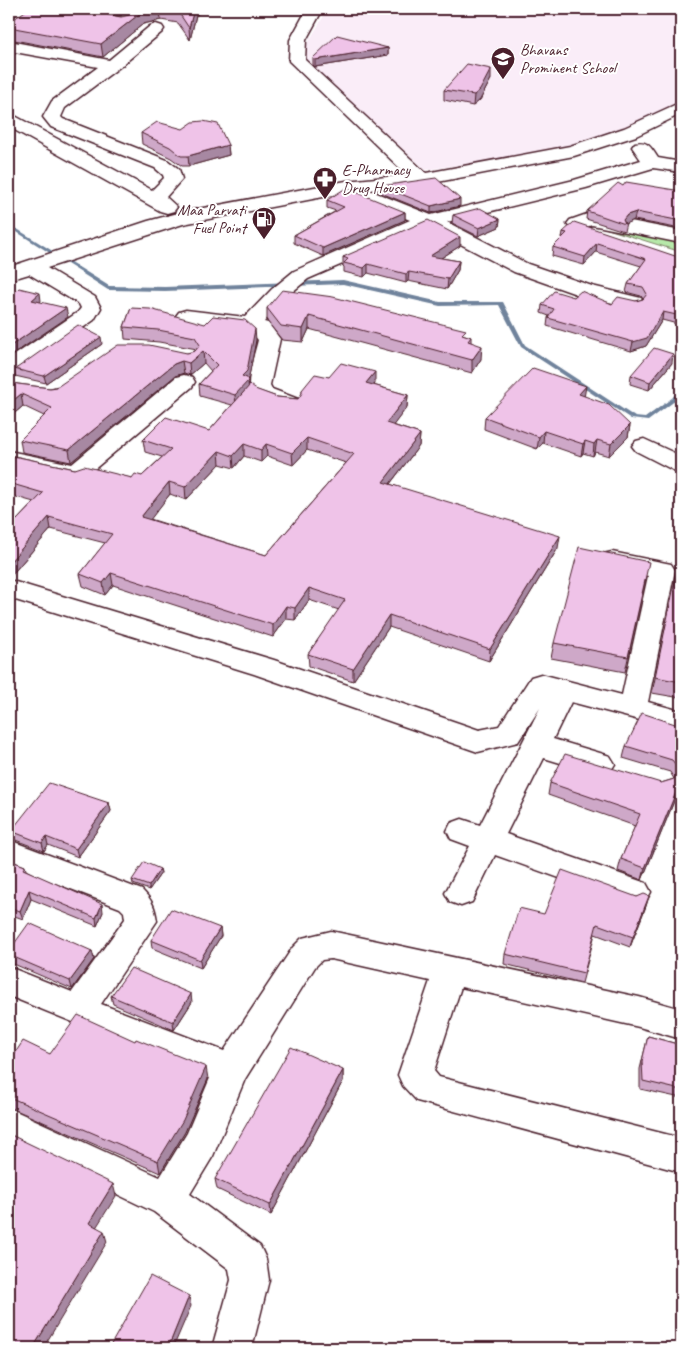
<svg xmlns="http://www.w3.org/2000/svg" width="690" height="1357" font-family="Caveat,sans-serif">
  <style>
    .built { fill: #faedf8 }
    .green { fill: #b6e9a9; stroke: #80846a }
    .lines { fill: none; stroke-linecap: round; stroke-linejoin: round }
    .stream { fill: #6f839c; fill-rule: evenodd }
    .minor-casing { stroke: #4a1f2b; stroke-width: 3 }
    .minor { fill: #fff; fill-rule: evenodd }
    .wall { fill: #cea8c8; stroke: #4a1f2b; fill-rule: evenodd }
    .shaded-wall { fill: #a788a2; stroke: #4a1f2b }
    .building { fill: #efc3e8; stroke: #4a1f2b; fill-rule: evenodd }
    .labels { text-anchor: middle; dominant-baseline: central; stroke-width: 4; stroke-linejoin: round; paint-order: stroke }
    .far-poi-label { font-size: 16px; fill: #4a1f2b; stroke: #fff; text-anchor: start }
  </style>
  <rect width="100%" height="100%" fill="#fff"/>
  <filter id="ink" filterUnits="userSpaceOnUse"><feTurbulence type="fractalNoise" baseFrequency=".02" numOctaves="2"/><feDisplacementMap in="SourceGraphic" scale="10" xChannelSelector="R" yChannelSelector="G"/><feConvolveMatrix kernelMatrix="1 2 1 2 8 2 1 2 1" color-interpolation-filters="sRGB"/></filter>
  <g filter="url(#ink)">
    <!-- built -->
    <path class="built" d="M328,9H681V103L584,146L426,170L300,56Z"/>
    <!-- green -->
    <path class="green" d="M595,225L681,239V252Z"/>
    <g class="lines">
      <!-- stream -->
      <path class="stream" d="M9,224L109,286L165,287L343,280L440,302H503L525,345L635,417L645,418L672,398L679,390L681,389V394L676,400L648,421L631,419L521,347L499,305L440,306L343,284L165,291L108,290L9,227Z"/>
      <defs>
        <path id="minor" d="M307,9H323L306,40L305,60L426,173L570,146L624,128L681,102V114L636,136L574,156L422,185L369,190L431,215L574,180L641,160L632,147L635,143C648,140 651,148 658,158L681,162V172L653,168L586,188L447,222L528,264L592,286L641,298L644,302L641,306L634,308L579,295L514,272L428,227L308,279L286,297L264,322L268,323L280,339L270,385L272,389L298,399L301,404L298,409C288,411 281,408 271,405C266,402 257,401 253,397C243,386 255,353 258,340L252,333L246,330L186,322L179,320L176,316L179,312L186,310L245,317L272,289L294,271L410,220L344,193L183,224L47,268L95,297L101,308L94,320L17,374L9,376V359L78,312L81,308L79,304L29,274L9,280V267L148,221L182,212L346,181L407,175L289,61L290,40Z
          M156,24L162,26L164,29L162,32L121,66L65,108L61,117L63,119L167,160L179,169L182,179L166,197L177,207L174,211L167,213L160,211L9,127V115L15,116L152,190L164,178L163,175L155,168L51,127L43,117L52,101L98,67L9,51V41L109,60L150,26Z
          M590,213L681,231V243L592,225L577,230L570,228L567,224L570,220Z
          M184,375L192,377L195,382L192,387L85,477L77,479L9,465V451L72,464L176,377Z
          M644,439L681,456V472L673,470L636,451L632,446L636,441Z
          M612,552L671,564L675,570L648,702L681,711V731L571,702L553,739L610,756L615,764L610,772L600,775L544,758L506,834L646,883L651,892L646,901L635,905L495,855L472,902L461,906L450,902L445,893L470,846L451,839L447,831L451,823L462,819L480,825L540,708L518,742L478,752L254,674L9,598V580L274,660L479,730L499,726L531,677L541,674L622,695L648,576L603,566L599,560L603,554Z
          M9,840L142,890C152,900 155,907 157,921L101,1004L224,1051L293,947L302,938L331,931L639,997L681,1009V1039L639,1027L461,987L434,1071L439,1077L681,1138V1172L417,1101L403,1086L398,1075L430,981L331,959L322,960L315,967L245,1079L213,1156L190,1194L260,1246L266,1259L269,1280L252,1348H212L231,1280L229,1269L154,1212L9,1142V1108L160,1177L187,1133L210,1078L9,996V967L72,992L125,919L124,912L120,908L9,865Z"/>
      </defs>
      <!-- minor casing -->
      <use href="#minor" class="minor-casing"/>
      <!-- minor -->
      <use href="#minor" class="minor"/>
    </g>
    <!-- wall -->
    <path class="wall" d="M79,9H132L120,16Z
      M138,9H205L196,15L190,40L178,23L161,20L143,24L103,57L9,39V40V20L121,17L129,15Z
      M388,48V55L315,67L313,65V58Z
      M491,79L480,100L473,106L444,100V90Z
      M141,133L228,145L229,155L189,166H182L171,158L142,144Z
      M381,186L460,206L431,213L381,193Z
      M623,186L681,191V229L634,220L626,223L624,231L586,219L587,211Z
      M327,200L405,212V220L323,256L294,243V235L336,211L327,208Z
      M453,215L500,219L499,227L478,236L452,223Z
      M563,232L681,258V325L662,320L646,346L631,351L547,326L548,318L549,316L541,313L542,305L574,297L612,304L636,301L643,299L641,296L626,292L628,284L641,266L596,252L584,265L552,256L553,247L562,238Z
      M460,246L441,258L459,261L458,270L447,289L408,281L406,283L368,273L364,277L344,272V267L343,266V257Z
      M131,308L256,340L248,380V387L277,397L298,399L302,394V390L329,377L375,384L373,385L408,395L407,407L393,425L420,434L419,446L390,484L558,548L489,661L389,627L353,681L309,666L308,654L339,610L309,600L295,620L286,619L273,637L113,585L105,595L83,586L80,574L105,543L51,529L9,578V518L17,520L34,502L9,495V455L75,469L132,478L142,476L162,457L145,452L143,440L209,431L232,405L200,396L199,384L211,371L204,363L190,375L184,373L175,376L71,462L22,452L20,440L44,416L23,406L9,418V382L18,384L50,388L195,351L197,349L159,342L125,339L124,327ZM307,450L346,463L266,555L150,519L170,494L186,500L220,464L234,468L244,456L261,462L267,456L293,465Z
      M267,308L465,335L471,337V342L481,359L472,373L309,329L303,342L282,340L267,321Z
      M102,344L46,383L15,376L14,369Z
      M672,363L649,390L630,384L631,375Z
      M584,396L630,425L628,437L609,456L595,452L593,456L583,453L581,456L543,443L537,449L484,429L485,417Z
      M678,567H681V698L652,693Z
      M646,577L625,672L551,658L554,643Z
      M681,726V784L642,880L618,871L621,859L635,826L548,795L550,783H661L674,779L670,772L623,758L626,746Z
      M109,803L111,811L78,857L48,845L44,851L13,839L11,831Z
      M9,860L25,866L26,870L103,912L97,926L31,899L23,919L9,914Z
      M160,869L161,873L149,890L133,884L132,880Z
      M649,896L646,906L630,947L595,934L582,983L504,964L505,954L544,914L637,897Z
      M220,928L221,936L201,968L152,948L151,940Z
      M9,951H92L94,959L72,989L9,962Z
      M111,996L192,1002L174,1030L113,1004Z
      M648,1036L681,1045V1098L640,1089V1069Z
      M50,1054L208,1079L185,1132L160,1173L9,1107V1062Z
      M343,1070V1081L271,1215L217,1189L215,1179Z"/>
    <!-- shaded-wall -->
    <path class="shaded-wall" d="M119,9H132L120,16Z
      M154,9H160L161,20L143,24L103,57L101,44L142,12Z
      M194,9H205L196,15L190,40L189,28Z
      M388,48V55L315,67V60Z
      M491,69V79L480,100L473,106L474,95Z
      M228,145L229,155L189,166L188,156Z
      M460,199V206L431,213V206Z
      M405,212V220L323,256V248Z
      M636,212L634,220L625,224L623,220L627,215Z
      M500,219L499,227L478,236L479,228Z
      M460,237V246L430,265V256Z
      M597,243L596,252L584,265L585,257Z
      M459,261L458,270L447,289L448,279Z
      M368,264V273L364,277V268Z
      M409,272L408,281L406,283V274Z
      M40,293L41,301L33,309L32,300Z
      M66,308L68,317L9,357V347Z
      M663,312L662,320L646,346L631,351L633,342Z
      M309,316V329L303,342V329Z
      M255,329L256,340L248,382V381L249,393L236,407L235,395L242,376Z
      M101,337L102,344L46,383L44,376Z
      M482,346L481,359L472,373V360Z
      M203,351L204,363L190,375L189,363Z
      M673,354L672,363L649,390L650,382Z
      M182,361L184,373L175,376L71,462L69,450L174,364Z
      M375,372V384L366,395V383Z
      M586,386L584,398L579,394Z
      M21,394L23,406L9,418V404Z
      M408,395L407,407L386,435V423Z
      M630,425L628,437L609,456L611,444Z
      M544,431L543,443L537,449L539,437Z
      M420,434L419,446L382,494L383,482Z
      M307,438V450L293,465L292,453Z
      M597,440L595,452L593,456L594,444Z
      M585,441L583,453L581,456L583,444Z
      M244,444V456L234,468L233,456Z
      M266,444L267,456L261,462V450Z
      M219,451L220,464L186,500L185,487Z
      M169,482L170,494L143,529L141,517Z
      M49,517L51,529L9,578V563Z
      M560,536L558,548L489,661L490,649Z
      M111,573L113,585L105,595L103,583Z
      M309,588V600L295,620V608Z
      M286,606V619L273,637V625Z
      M389,615V627L353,681V669Z
      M681,780V784L642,880L645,868Z
      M109,803L111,811L78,857L76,849Z
      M46,837L48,845L44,851L42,843Z
      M160,869L161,873L149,890V886Z
      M29,890L31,899L23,919L20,911Z
      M649,896L646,906L630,947L633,937Z
      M102,904L103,912L97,926L96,918Z
      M220,928L221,936L201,968L200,960Z
      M92,951L94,959L72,989L70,981Z
      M191,994L192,1002L174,1030L173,1022Z
      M206,1067L208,1079L185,1132L160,1173L158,1161Z
      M343,1070V1081L271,1215L270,1205Z
      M113,1184L116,1196L92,1234L89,1223Z
      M104,1231L107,1242L43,1348H33Z
      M189,1296L191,1306L173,1348H168Z"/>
    <!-- building -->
    <path class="building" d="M28,9H77L121,17L129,15L138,9H154L142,12L101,44L9,27V20L14,19Z
      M168,9H194L189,28L177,10Z
      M337,35L388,48L315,60L313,58Z
      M467,64L491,69L480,90L474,95L444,90Z
      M203,121L218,124L228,145L188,156H181L170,147L141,133L157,122L183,129L193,122Z
      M436,178L460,199L431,206L381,186Z
      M626,182L681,191V221L636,212L627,215L623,220L625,224L587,211L618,183L623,186Z
      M346,188L405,212L323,248L294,235L344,207L327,200Z
      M480,208L500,219L479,228L453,215Z
      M428,220L460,237L430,256L459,261L448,279L409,272L406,274L368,264L364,268L344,263L348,259L343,257Z
      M574,222L681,258V316L663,312L647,338L633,342L548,318L554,309L542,305L554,291L574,297L581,291L612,304L618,297L636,301L643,299L647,294L643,287L628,284L646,259L597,243L585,257L553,247L567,233L563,232Z
      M19,288L40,293L32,300L66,308L9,347V297Z
      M282,290L333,297L466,330L462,334L471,337L468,341L482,346L472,360L309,316L303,329L281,326L267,308Z
      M131,308L150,309L205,324L213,316L245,320L255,329L247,371L242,376L247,378L248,381L235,395L199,384L217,365L203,351L189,363L182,361L174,364L69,450L20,440L52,408L21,394L9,404V382L18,384L50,388L57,387L118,345H149L187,353L195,351L200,345L195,337L158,330L124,327Z
      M78,325L101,337L44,376L14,369L17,368Z
      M654,348L673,354L650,382L631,375Z
      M341,363L375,372L366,383L408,395L386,423L420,434L383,482L560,536L490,649L389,615L353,669L308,654L345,600L309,588L295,608L286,606L273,625L111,573L103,583L80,574L112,534L49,517L9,563V518L17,520L43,493L9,483V455L75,469L84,466L132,478L135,474L142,476L171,449L143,440L166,417L209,431L250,385L255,389L277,397L298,399L302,393V390L315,374L329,377ZM307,438L354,454L266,555L141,517L169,482L185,487L219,451L233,456L244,444L261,450L266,444L292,453Z
      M533,368L586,386L579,394L609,405L630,425L611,444L597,440L594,444L585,441L583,444L544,431L539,437L485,417Z
      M579,547L649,562L628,657L554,643Z
      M678,567H681V682L655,677Z
      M642,713L681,726V780L645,868L621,859L640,814L550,783L565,754L661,783L674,779L679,769L672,760L626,746Z
      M49,783L109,803L76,849L46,837L42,843L11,831Z
      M9,860L25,866L23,869L102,904L96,918L29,890L20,911L9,907Z
      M144,862L160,869L149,886L132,880Z
      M562,870L637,897L644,894L649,896L633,937L597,924L584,973L505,954L519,908L544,914Z
      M171,909L220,928L200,960L151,940Z
      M29,923L92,951L70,981L9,955V951Z
      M131,968L191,994L173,1022L111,996Z
      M78,1015L135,1041L136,1039L206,1067L183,1120L158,1161L9,1097V1062L23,1041L50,1054Z
      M648,1036L681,1045V1090L643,1081L642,1061Z
      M291,1047L343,1070L270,1205L215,1179Z
      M9,1134L113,1184L89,1223L104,1231L33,1348H9Z
      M150,1276L189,1296L168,1348H109Z"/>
  </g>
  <!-- icons -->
  <defs>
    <symbol id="school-pin" viewBox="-11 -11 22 30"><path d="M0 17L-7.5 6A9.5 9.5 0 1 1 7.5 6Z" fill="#4a1f2b" stroke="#fff"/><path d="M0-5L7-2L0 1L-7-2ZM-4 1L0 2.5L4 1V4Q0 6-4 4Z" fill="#fff"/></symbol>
    <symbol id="pharmacy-pin" viewBox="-11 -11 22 30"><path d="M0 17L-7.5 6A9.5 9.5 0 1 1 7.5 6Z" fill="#4a1f2b" stroke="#fff"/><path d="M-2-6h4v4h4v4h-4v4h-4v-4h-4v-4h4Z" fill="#fff"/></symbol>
    <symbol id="fuel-pin" viewBox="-11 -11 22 30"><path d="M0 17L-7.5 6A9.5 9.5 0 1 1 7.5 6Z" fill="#4a1f2b" stroke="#fff"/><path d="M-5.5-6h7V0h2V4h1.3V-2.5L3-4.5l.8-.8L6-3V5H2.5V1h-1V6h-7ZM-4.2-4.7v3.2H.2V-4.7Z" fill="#fff"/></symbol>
  </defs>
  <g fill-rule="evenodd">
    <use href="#school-pin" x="489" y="45" width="28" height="38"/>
    <use href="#pharmacy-pin" x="311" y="165" width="28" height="38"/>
    <use href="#fuel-pin" x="250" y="205" width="28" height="38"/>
  </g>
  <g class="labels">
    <!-- far-poi labels -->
    <g class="far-poi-label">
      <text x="520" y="50">Bhavans<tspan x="520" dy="18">Prominent School</tspan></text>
      <text x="342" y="170">E-Pharmacy<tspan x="342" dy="18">Drug House</tspan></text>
      <text x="246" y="210" text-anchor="end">Maa Parvati<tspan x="246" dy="18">Fuel Point</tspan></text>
    </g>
  </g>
  <!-- margin -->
  <rect width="690" height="1357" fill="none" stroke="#fff" stroke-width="30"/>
  <rect x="15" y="15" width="660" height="1327" fill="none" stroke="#4a1f2b" stroke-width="2" filter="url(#ink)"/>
</svg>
